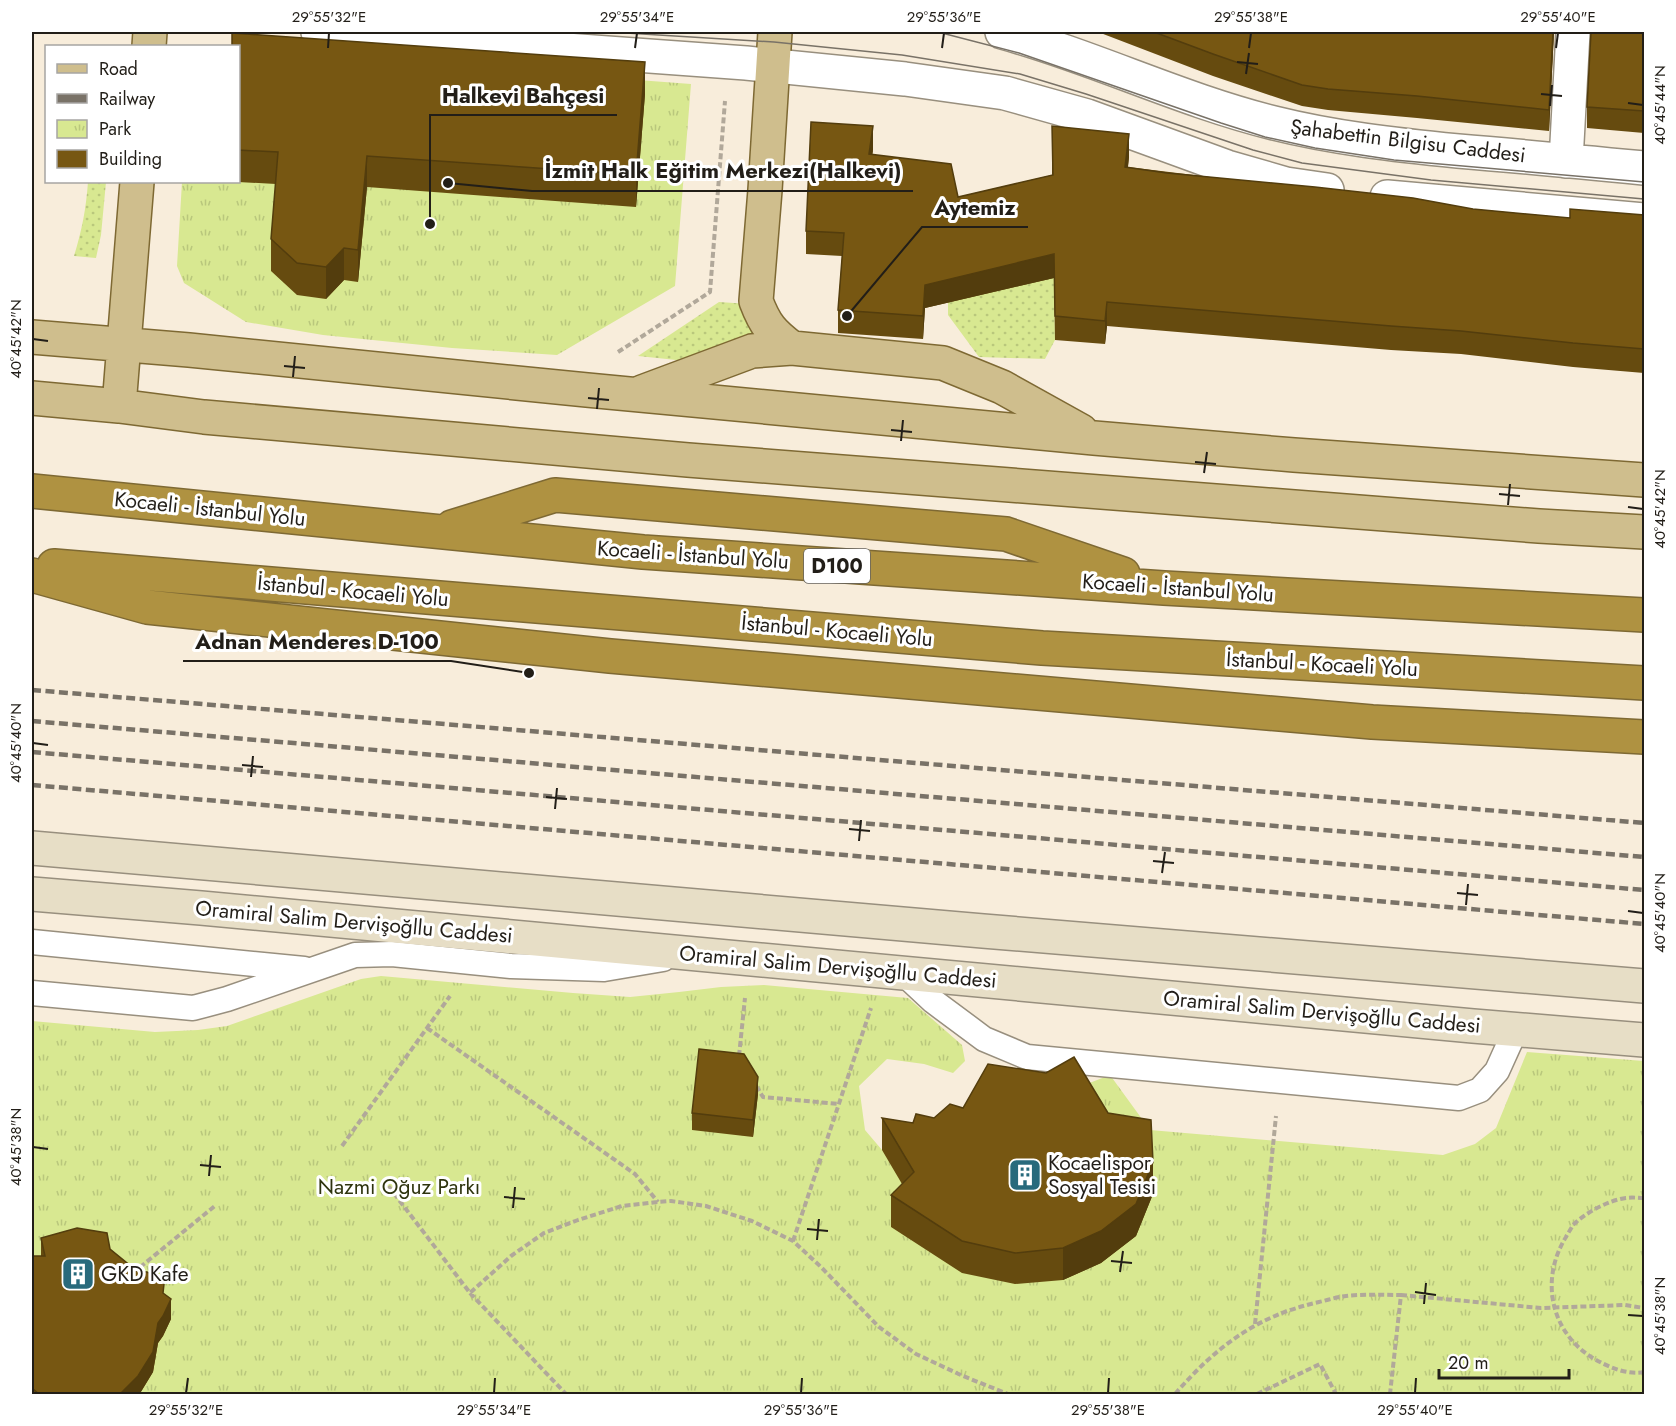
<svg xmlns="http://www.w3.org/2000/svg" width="1676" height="1426" font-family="Jost,sans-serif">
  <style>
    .grass { fill: url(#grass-dots) }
    .park { fill: url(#park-tufts) }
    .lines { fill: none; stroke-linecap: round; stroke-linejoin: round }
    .lane-casing { stroke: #988f7e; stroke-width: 27 }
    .street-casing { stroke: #988f7e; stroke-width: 36 }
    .secondary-casing { stroke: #988f7e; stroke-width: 36 }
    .primary-casing { stroke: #7e6933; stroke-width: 36 }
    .highway-casing { stroke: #7e6933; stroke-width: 36 }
    .path { stroke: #b1a89a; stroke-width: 4; stroke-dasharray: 6 3; stroke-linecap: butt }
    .lane { stroke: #fff; stroke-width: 24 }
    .street { stroke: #fff; stroke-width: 33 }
    .secondary { stroke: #e7dec6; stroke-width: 33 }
    .primary { stroke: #cfbe8d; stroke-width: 33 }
    .highway { stroke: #af9241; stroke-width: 33 }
    .tram { stroke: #797267; stroke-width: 1.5 }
    .rail { stroke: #797267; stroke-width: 4.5; stroke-dasharray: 9 4.5; stroke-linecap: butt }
    .wall { fill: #664b0f }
    .shaded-wall { fill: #533d0d }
    .building { fill: #775712; stroke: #533d0d; stroke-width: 1.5 }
    .ticks { fill: none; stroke: #221e18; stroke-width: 2 }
    .labels { text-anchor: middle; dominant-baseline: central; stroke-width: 6; stroke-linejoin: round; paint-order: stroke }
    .shield { fill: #fff; stroke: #64625d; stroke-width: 1.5 }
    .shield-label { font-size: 20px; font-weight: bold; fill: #221e18 }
    .street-label { font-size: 21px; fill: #221e18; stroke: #fff }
    .poi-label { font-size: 21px; fill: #221e18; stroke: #fff; text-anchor: start }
    .park-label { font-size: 21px; fill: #2e340e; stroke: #fff }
    .leader { fill: none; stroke: #221e18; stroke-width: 2 }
    .callout-dot { fill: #221e18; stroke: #fff; stroke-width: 2 }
    .callout-label { font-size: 22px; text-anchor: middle; font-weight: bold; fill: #221e18; stroke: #fff; stroke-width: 6; stroke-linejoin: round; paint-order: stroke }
    .neatline { fill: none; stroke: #221e18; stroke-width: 2 }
    .ticks-label { font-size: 15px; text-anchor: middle; fill: #221e18 }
  </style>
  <defs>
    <pattern id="grass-dots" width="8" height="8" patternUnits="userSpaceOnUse" patternTransform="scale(1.5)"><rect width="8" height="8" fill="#d8e891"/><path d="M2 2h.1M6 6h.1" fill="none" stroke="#b9c77c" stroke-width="1.8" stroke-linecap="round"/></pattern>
    <pattern id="park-tufts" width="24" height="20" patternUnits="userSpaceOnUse" patternTransform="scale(1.5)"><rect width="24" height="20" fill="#d8e891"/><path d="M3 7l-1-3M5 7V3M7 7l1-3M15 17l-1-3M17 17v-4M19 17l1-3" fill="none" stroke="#b9c77c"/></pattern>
  </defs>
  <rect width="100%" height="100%" fill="#f8eddb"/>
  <!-- grass -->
  <path class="grass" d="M88,182H106L101,235L96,258L74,256C82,230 86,209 88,182Z
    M1053,206L1055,340L1045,359L979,357L948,315V269Z
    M719,302L749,304L769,341L705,363L638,356Z"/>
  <!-- park -->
  <path class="park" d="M239,50L691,84L675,286L557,355L452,348L323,335L246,322L184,283L177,266L182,182H238Z
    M381,976L573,993L630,997L679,992L721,987L764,985L908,998L962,1045L965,1061L953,1073L924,1064L887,1059L859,1086L865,1130L882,1150L1074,1089L1110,1075L1150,1130L1443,1155L1475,1144L1496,1128L1527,1052L1644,1061V1394H32V1021L155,1032L198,1030L227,1026L361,979Z"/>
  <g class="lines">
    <defs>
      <path id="lane" d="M32,942L304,969
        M903,973L933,1001L984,1039L1027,1057L1459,1098L1480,1090L1497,1071L1516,1029
        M32,993L193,1008L227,999L355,955L392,954L511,966L604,969L663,959"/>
      <path id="street" d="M318,32L746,63L905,79L1005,93L1087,116L1227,167L1286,184L1327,190
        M1002,32C1094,57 1181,100 1274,123C1334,138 1397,145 1458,151C1520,156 1582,162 1644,168
        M1566,161L1573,32
        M1387,197L1644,220"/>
      <path id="secondary" d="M32,848L983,931L1644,986
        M32,894L201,908L1473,1026L1644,1040"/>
      <path id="primary" d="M775,32L765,190L756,301C765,325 772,333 792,348L943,363L1002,387L1081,431
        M149,46L150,32
        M32,337L189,350L587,390L1094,438L1294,455L1644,480
        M642,392L752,351L792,348
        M32,398L119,406L204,417L688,460L1539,526L1644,532
        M119,406L137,182"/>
      <path id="highway" d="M32,491L643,552L1164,588L1644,615
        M452,527L555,495L1006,534L1123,574
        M54,566L1042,648L1644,683
        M32,575L147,607L610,656L1372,722L1644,737"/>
    </defs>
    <!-- lane casing -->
    <use href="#lane" class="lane-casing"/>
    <!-- street casing -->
    <use href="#street" class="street-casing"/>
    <!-- secondary casing -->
    <use href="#secondary" class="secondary-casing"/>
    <!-- primary casing -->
    <use href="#primary" class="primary-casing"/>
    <!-- highway casing -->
    <use href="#highway" class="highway-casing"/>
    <!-- path -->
    <path class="path" d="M618,352L710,292L725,101
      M427,1028L635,1174L658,1202
      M739,1056L745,998
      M756,1086L763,1097L839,1104
      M342,1146L450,996
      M383,1179L470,1293L511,1256L544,1233L578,1220L622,1206L658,1202L671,1201L706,1206L752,1221L793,1241L821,1267L879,1327L916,1354L963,1376L1008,1394
      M1644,1198C1638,1198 1632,1197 1626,1198C1609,1200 1585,1213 1573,1225C1571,1229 1568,1233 1566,1237C1538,1282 1552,1338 1600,1362C1613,1369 1630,1375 1644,1372
      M793,1241L871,1008
      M133,1273L216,1205
      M470,1293L566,1394
      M1401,1295L1541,1308L1625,1305L1644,1308
      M1255,1324L1276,1116
      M1175,1394C1216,1347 1256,1316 1319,1302C1328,1300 1337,1297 1346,1296C1364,1294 1383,1295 1401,1295L1390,1394
      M1257,1394L1320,1364L1336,1394"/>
    <!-- lane -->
    <use href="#lane" class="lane"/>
    <!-- street -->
    <use href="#street" class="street"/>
    <!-- secondary -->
    <use href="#secondary" class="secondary"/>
    <!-- primary -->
    <use href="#primary" class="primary"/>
    <!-- highway -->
    <use href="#highway" class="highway"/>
    <!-- tram -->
    <path class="tram" d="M610,32L774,42L902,55L1020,74L1086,94L1253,150L1302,163L1431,180L1644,199
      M938,32L1019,53L1221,123L1265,137L1315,148L1394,160L1644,182"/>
    <!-- rail -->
    <path class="rail" d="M32,690L1644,823
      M32,721L1644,857
      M32,752L1644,890
      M32,785L1644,924"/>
  </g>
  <!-- wall -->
  <path class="wall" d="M1098,32H1554L1549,131L1417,118L1328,110L1302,106L1213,76Z
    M1644,32V133L1587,128V107Z
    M238,46L645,94L636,207L367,187L358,282L344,280L326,299L297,295L271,271V239L276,184L238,182Z
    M1052,126L1129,157L1128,167L1473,209L1570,218L1644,215V373L1573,367L1461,354L1391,350L1107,326L1105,344L1055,340L1054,278L925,308L923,339L838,333V310L842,256L806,254V231L873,150L872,155L958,197L1052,175Z
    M758,1094L753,1137L692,1130V1113Z
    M963,1108L1153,1194L1136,1236L1101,1263L1063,1280L1015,1284L962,1273L891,1227V1195L902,1184L882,1150V1118L913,1123L934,1118Z
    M41,1238L110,1249L164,1294L171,1319L163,1336L158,1343L153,1372L139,1395H32V1256H41Z"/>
  <!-- shaded-wall -->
  <path class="shaded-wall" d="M1553,32H1554L1549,131V110Z
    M645,62V94L636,207V175Z
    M873,126V150L869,178V154Z
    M1129,134V157L1125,190V167Z
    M367,156V187L358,282V250Z
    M344,248V280L326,299V267Z
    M1054,254V278L925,308L923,339V316L925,285Z
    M1107,302V326L1105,344V321Z
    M758,1077V1094L753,1137V1120Z
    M1153,1162V1194L1136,1236L1101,1263L1063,1280V1248Z
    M171,1299V1319L163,1336L158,1343L153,1372L139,1395H119Z"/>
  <!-- building -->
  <path class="building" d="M1154,32H1553L1549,110L1417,96L1328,89L1302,85L1213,54Z
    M1591,32H1644V111L1587,107Z
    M232,33L645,62L636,175L367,156L358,250L344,248L326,267L297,263L271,239L278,152L238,150V46H232Z
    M811,122L873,126L869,154L951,164L958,197L1053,175L1052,126L1129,134L1125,167L1167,173L1315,187L1413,198L1473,209L1570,218V209L1644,215V349L1573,343L1461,331L1391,326L1107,302L1105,321L1055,316L1054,254L925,285L923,316L838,310L844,233L806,231Z
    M699,1049L744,1054L758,1077L753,1120L692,1113Z
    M1074,1057L1108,1113L1151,1120L1153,1162L1136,1204L1101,1231L1063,1248L1015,1253L962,1241L891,1195L914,1172L882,1118L913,1123L916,1114L934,1118L950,1104L963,1108L988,1064L1046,1073Z
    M77,1228L107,1233L110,1249L137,1271L147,1272L155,1276L164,1284L163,1293L171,1299L163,1316L158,1323L153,1352L138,1376L119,1395H40L32,1388V1256H45L41,1238Z"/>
  <!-- ticks -->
  <path class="ticks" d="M328,48L329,33M635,48L637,33M942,48L944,33M1249,48L1251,33M1556,48L1558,33M1237,62L1258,64M1246,74L1249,53M1541,94L1562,96M1628,103L1643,105M1550,106L1552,85M33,339L48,341M284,366L305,368M293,377L295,356M588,398L609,400M597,409L599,388M891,430L912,432M901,441L903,420M1195,462L1216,464M1204,473L1207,452M1499,494L1520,496M1508,505L1510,484M1628,507L1643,509M33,743L48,745M242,765L263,767M251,777L253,756M546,797L567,799M555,809L557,788M849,829L870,831M859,841L861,820M1153,861L1174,863M1162,873L1165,852M1457,893L1478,895M1466,905L1468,884M1628,911L1643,913M33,1147L48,1149M200,1165L221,1167M209,1176L211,1155M504,1197L525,1199M513,1208L515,1187M807,1229L828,1231M817,1240L819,1219M1111,1261L1132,1263M1120,1272L1123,1251M1415,1292L1436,1295M1424,1304L1426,1283M1628,1315L1643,1316M186,1393L188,1378M494,1393L495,1378M801,1393L802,1378M1108,1393L1109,1378M1415,1393L1416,1378"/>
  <!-- icons -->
  <defs>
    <symbol id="building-square" viewBox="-11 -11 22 22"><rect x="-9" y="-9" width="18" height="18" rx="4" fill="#286a7c" stroke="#fff"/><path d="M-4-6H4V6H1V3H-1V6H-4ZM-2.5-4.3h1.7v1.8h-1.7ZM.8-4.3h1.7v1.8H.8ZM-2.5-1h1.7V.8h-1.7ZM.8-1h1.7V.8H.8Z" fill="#fff"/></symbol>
  </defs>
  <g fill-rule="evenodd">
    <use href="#building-square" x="1006" y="1156" width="38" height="38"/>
    <use href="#building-square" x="59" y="1255" width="38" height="38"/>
  </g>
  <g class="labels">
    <!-- shield labels -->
    <rect class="shield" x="804" y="549" width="66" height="34" rx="4.5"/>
    <g class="shield-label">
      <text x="837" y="566">D100</text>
    </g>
    <!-- street labels -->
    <g class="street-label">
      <text transform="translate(1408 141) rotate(7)">Şahabettin Bilgisu Caddesi</text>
      <text transform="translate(210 509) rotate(6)">Kocaeli - İstanbul Yolu</text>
      <text transform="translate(693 555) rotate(4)">Kocaeli - İstanbul Yolu</text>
      <text transform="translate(1178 588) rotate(4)">Kocaeli - İstanbul Yolu</text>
      <text transform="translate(353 591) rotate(5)">İstanbul - Kocaeli Yolu</text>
      <text transform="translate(837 631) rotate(5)">İstanbul - Kocaeli Yolu</text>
      <text transform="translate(1322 664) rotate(3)">İstanbul - Kocaeli Yolu</text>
      <text transform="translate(354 922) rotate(5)">Oramiral Salim Dervişoğllu Caddesi</text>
      <text transform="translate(838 967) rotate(5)">Oramiral Salim Dervişoğllu Caddesi</text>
      <text transform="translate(1322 1012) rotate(5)">Oramiral Salim Dervişoğllu Caddesi</text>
    </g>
    <!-- poi labels -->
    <g class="poi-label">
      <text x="1048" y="1163">Kocaelispor<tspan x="1048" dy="24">Sosyal Tesisi</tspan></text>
      <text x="101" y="1274">GKD Kafe</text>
    </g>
    <!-- park labels -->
    <g class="park-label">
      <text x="399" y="1187">Nazmi Oğuz Parkı</text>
    </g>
  </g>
  <!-- callouts -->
  <path class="leader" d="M430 224L430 115H617M448 183L532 191H913M847 316L922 227H1028M529 673L451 661H183"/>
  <g class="callout-dot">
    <circle cx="430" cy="224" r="6"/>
    <circle cx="448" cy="183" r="6"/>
    <circle cx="847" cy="316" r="6"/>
    <circle cx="529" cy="673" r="6"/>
  </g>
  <g class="callout-label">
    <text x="523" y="103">Halkevi Bahçesi</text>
    <text x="723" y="178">İzmit Halk Eğitim Merkezi(Halkevi)</text>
    <text x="975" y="215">Aytemiz</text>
    <text x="317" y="649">Adnan Menderes D-100</text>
  </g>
  <!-- border -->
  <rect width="1676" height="1426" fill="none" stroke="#ffffff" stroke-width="66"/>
  <!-- legend -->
  <rect x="45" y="45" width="195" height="138" fill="#ffffff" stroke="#a7a5a3" stroke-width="1.5"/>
  <rect x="57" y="64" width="30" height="9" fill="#cfbe8d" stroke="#a7a5a3" stroke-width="1.5"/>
  <text x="99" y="75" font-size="18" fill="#221e18">Road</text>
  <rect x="57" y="94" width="30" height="9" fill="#797267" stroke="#a7a5a3" stroke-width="1.5"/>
  <text x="99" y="105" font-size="18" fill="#221e18">Railway</text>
  <rect x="57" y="120" width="30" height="18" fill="url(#park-tufts)" stroke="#a7a5a3" stroke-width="1.5"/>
  <text x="99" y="135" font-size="18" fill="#221e18">Park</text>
  <rect x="57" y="150" width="30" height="18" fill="#775712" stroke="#a7a5a3" stroke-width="1.5"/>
  <text x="99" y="165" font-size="18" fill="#221e18">Building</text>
  <!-- scale -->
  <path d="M1439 1369v9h130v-9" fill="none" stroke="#221e18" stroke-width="3"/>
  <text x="1448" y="1369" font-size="18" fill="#221e18" stroke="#ffffff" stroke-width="4.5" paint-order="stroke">20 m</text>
  <rect x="33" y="33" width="1610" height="1360" class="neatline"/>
  <g class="ticks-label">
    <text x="329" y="22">29°55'32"E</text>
    <text x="637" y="22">29°55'34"E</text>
    <text x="944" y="22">29°55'36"E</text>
    <text x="1251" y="22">29°55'38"E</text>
    <text x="1558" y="22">29°55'40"E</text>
    <text transform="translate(1660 105) rotate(-90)" y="5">40°45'44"N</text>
    <text transform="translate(16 339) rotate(-90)" y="5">40°45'42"N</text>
    <text transform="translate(1660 509) rotate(-90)" y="5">40°45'42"N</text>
    <text transform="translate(16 743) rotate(-90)" y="5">40°45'40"N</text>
    <text transform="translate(1660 913) rotate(-90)" y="5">40°45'40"N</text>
    <text transform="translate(16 1147) rotate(-90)" y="5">40°45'38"N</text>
    <text transform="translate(1660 1316) rotate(-90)" y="5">40°45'38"N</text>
    <text x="186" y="1415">29°55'32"E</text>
    <text x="494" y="1415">29°55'34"E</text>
    <text x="801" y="1415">29°55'36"E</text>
    <text x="1108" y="1415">29°55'38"E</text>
    <text x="1415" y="1415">29°55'40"E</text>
  </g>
</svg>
